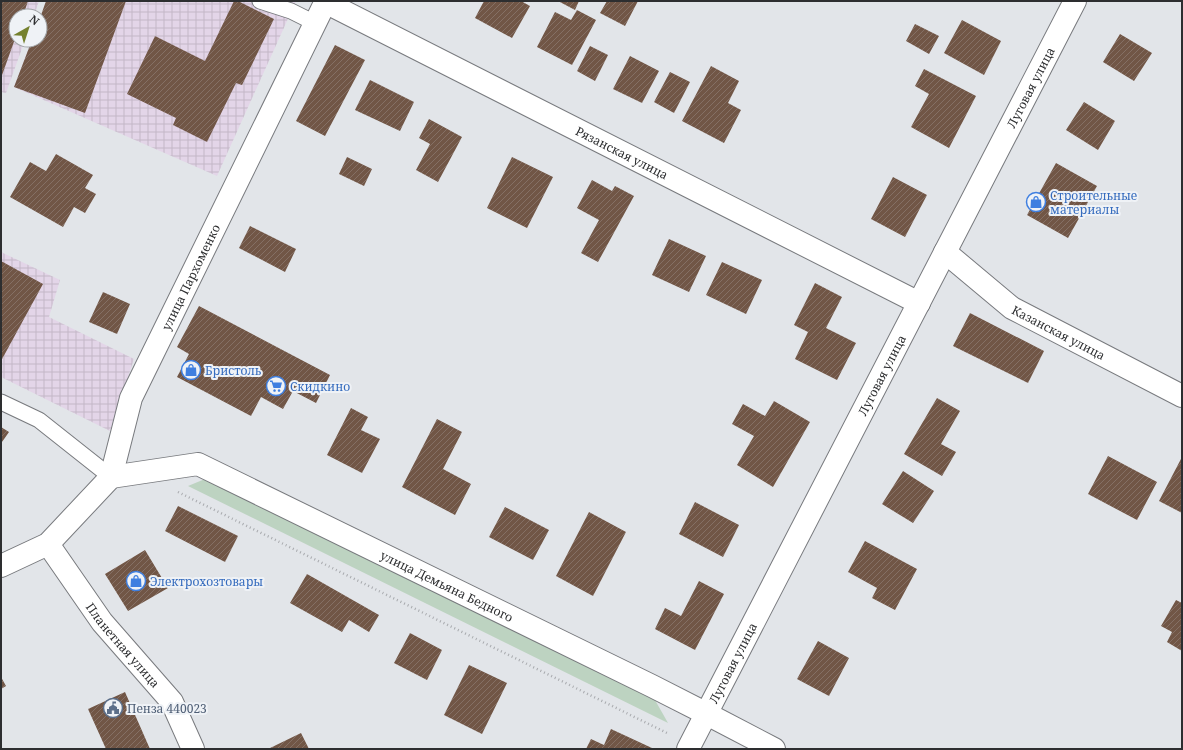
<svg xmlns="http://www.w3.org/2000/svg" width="1183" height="750" font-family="'Noto Serif',serif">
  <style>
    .industrial { fill: url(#industrial-grid) }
    .green { fill: #bdd3c1 }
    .building { fill: url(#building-hatch) }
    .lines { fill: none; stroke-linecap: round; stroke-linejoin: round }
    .service-casing { stroke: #787a7e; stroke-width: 17 }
    .minor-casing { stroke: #787a7e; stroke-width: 24 }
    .secondary-casing { stroke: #787a7e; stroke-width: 24 }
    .path { stroke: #a8aaae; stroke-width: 2.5; stroke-dasharray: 1 3; stroke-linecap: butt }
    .service { stroke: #fff; stroke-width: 15 }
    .minor { stroke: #fff; stroke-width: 22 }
    .secondary { stroke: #fff; stroke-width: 22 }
    .labels { text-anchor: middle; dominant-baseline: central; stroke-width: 4; stroke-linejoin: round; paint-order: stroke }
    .street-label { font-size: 12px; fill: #2d2e30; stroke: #eff2f6 }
    .shop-label { font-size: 12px; fill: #366cbe; stroke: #eff2f6; text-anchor: start }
    .service-label { font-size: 12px; fill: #4e5e75; stroke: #eff2f6; text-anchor: start }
  </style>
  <defs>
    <pattern id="industrial-grid" width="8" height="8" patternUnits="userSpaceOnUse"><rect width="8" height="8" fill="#e3d5e8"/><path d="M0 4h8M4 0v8" fill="none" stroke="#c3b7c7"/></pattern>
    <pattern id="building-hatch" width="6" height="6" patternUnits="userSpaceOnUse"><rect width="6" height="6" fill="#715646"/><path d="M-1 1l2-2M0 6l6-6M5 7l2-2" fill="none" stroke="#857065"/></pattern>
  </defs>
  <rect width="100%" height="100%" fill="#e2e5e9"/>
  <!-- industrial -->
  <path class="industrial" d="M1,1H39L34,16H16V40H25L6,93L1,92Z
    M46,1H296L217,176L14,87L32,40H40Z
    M1,252L60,280L49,317L134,359L110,431L1,377Z"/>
  <!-- green -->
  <path class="green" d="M205,479L655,700L668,723L188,486Z"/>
  <!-- building -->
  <path class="building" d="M1,1H28L23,16H16V36L1,78Z
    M46,1H126L85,113L14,87L32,40H40V18Z
    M234,1H238L274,19L242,85L236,83L207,142L173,125L176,118L127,94L155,36L205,61Z
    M484,1H521L530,6L512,38L475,18Z
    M558,1H579L575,10Z
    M607,1H638L625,26L600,13Z
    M577,10L596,20L572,65L537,47L555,12L571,20Z
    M962,20L1001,41L984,75L944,53Z
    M915,24L939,36L929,54L906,41Z
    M1120,34L1152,53L1134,81L1103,62Z
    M335,45L365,60L325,136L296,121Z
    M590,46L608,55L595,81L577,71Z
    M630,56L659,71L642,103L613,89Z
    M711,66L739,81L728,103L741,110L724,143L682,121Z
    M924,69L976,96L949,148L911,127L929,94L915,86Z
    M670,72L690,82L674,113L654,102Z
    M370,80L414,102L400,131L355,110Z
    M1084,102L1115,121L1098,150L1066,130Z
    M429,119L462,137L438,182L416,170L430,144L419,138Z
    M56,154L93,175L85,188L96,194L85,213L74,207L63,227L10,197L30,162L46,171Z
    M347,157L372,169L364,186L339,174Z
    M512,157L553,177L527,228L487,208Z
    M1056,163L1097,186L1068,238L1027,215Z
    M893,177L927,195L905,237L871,219Z
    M592,180L612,191L615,186L634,196L598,262L581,253L599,220L577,208Z
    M250,226L296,249L285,272L239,248Z
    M669,239L706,256L689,292L652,275Z
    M1,261L43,284L1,361Z
    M722,262L762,280L746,314L706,295Z
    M815,283L842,297L826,328L856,343L837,380L795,359L808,332L794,325Z
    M103,292L130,304L117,334L89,322Z
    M199,306L330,375L316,403L293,391L283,409L261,397L251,416L177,377L189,354L177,347Z
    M970,313L1044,351L1028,383L953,346Z
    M937,398L960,411L941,444L956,452L942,476L904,454Z
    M774,401L810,422L773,487L737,465L754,436L732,424L743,404L765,416Z
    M351,408L368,417L361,430L380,439L362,473L327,455Z
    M437,419L462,432L443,469L471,484L455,515L402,487Z
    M1,427L9,432L2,442L1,441Z
    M1108,456L1157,482L1137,520L1088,494Z
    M1182,457V513L1159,501Z
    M903,471L934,491L913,523L882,504Z
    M695,502L739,525L723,557L679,534Z
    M178,506L238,536L225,562L165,531Z
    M505,507L549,530L533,560L489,537Z
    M589,512L626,532L593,596L556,576Z
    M865,541L917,569L895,610L872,598L877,588L848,572Z
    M145,550L168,588L128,611L105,574Z
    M307,574L379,615L369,632L349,620L342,632L290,603Z
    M699,581L724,594L695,650L655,629L665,608L681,616Z
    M1176,600L1182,603V651L1167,642L1172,632L1161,626Z
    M410,633L442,650L427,680L394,663Z
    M818,641L849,658L829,696L797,679Z
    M469,665L507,683L482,734L444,715Z
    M1,677L6,686L1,689Z
    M125,692L150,749H106L88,709Z
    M611,729L652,748V749H586L591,739L604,745Z
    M301,733L309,749H268Z"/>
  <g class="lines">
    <defs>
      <path id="service" d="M260,1L291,11L315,23
        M1,402L39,420L111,477"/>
      <g id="minor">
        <path id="s1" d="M325,2L919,303"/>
        <path id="s2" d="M945,252L1012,308L1182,396"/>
        <path id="s3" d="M111,477L198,464L652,686L707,714"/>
        <path id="s4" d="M48,544L102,622L172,702L193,749"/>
        <path id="s5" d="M1,566L48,544L111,477L131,398L326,1"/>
      </g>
      <g id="secondary">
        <path d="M707,714L774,749"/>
        <path id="s6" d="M688,749L1075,1"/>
      </g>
    </defs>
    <!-- service casing -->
    <use href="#service" class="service-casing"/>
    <!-- minor casing -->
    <use href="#minor" class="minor-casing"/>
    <!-- secondary casing -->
    <use href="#secondary" class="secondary-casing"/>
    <!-- path -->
    <path class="path" d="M178,492L669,734"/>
    <!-- service -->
    <use href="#service" class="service"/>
    <!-- minor -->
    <use href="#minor" class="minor"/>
    <!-- secondary -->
    <use href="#secondary" class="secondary"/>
  </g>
  <!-- icons -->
  <defs>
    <symbol id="shop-ring" viewBox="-11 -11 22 22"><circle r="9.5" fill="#eff2f6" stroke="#3f7fe0" stroke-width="1.5"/><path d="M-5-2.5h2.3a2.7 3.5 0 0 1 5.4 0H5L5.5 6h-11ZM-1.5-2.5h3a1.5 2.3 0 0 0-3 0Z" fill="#3f7fe0"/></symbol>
    <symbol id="supermarket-ring" viewBox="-11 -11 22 22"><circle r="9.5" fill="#eff2f6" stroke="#3f7fe0" stroke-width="1.5"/><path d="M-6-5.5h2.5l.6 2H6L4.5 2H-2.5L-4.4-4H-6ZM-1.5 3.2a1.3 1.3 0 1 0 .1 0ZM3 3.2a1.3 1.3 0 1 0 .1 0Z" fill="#3f7fe0"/></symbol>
    <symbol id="civic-ring" viewBox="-11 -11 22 22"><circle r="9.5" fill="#eff2f6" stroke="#5c6f8a" stroke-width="1.5"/><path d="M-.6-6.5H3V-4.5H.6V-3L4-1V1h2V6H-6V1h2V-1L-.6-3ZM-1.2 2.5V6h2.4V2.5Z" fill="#5c6f8a"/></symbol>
  </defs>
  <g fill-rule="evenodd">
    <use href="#shop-ring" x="1025" y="191" width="22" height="22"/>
    <use href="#shop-ring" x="180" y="359" width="22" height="22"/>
    <use href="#supermarket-ring" x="265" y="375" width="22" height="22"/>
    <use href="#shop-ring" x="125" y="570" width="22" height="22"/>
    <use href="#civic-ring" x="102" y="697" width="22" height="22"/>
  </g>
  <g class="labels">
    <!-- street labels -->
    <g class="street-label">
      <text stroke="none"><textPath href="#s6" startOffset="745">Луговая улица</textPath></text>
      <text stroke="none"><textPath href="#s1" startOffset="333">Рязанская улица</textPath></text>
      <text stroke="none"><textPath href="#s5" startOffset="360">улица Пархоменко</textPath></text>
      <text stroke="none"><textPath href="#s2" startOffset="140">Казанская улица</textPath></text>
      <text stroke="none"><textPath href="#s6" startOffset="421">Луговая улица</textPath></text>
      <text stroke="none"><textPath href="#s3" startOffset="365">улица Демьяна Бедного</textPath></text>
      <text stroke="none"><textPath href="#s4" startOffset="126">Планетная улица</textPath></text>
      <text stroke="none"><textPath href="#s6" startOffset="97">Луговая улица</textPath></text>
    </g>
    <!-- shop labels -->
    <g class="shop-label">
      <text x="1050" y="195">Строительные<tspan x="1050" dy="14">материалы</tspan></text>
      <text x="205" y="370">Бристоль</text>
      <text x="290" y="386">Скидкино</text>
      <text x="150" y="581">Электрохозтовары</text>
    </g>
    <!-- service labels -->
    <g class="service-label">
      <text x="127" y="708">Пенза 440023</text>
    </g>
  </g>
  <!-- border -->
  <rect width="1183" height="750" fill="none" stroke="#2d2e30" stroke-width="4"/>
  <!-- north arrow -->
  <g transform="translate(28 28) rotate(39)"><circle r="19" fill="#eff2f6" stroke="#a1a4a7"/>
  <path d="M0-3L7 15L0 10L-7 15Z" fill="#75812e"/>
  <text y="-6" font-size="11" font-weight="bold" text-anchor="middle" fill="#2d2e30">N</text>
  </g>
</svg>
